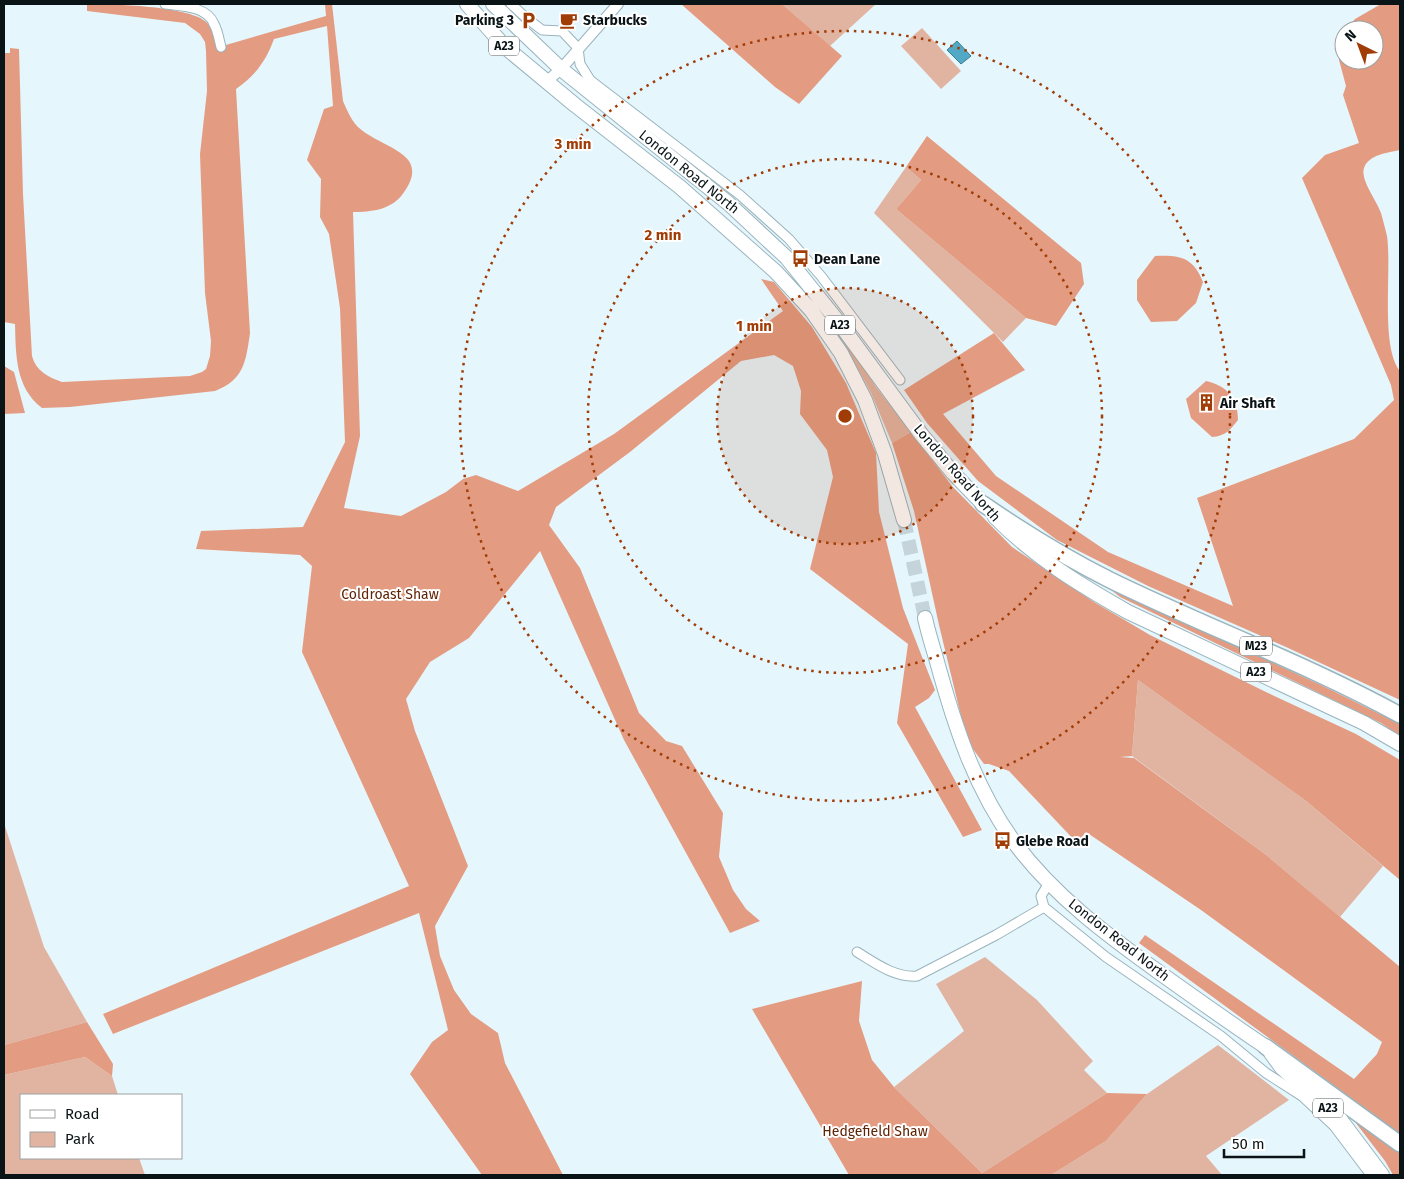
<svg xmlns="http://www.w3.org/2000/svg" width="1404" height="1179" font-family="'Fira Sans',sans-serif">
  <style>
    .green { fill: #e1b4a2 }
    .forest { fill: #e39c81 }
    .water { fill: #52a9c6; stroke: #3c7c92 }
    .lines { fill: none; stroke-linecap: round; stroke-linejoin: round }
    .trunk-tunnel { stroke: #c5d4da; stroke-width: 14; stroke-dasharray: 14 7; stroke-linecap: butt }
    .minor-casing { stroke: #99b4bd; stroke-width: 11 }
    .tertiary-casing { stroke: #99b4bd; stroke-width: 12 }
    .primary-casing { stroke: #99b4bd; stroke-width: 16 }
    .trunk-casing { stroke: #99b4bd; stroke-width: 16 }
    .motorway-casing { stroke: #99b4bd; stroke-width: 18 }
    .minor { stroke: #fff; stroke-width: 9 }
    .tertiary { stroke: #fff; stroke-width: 10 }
    .primary { stroke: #fff; stroke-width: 14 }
    .trunk { stroke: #fff; stroke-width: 14 }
    .motorway { stroke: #fff; stroke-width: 15 }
    .ring { fill: none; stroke: #a03c06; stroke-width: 2.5; stroke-dasharray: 2.5 5 }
    .labels { text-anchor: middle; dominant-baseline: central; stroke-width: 4; stroke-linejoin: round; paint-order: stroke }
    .shield { fill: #fff; stroke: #545a5d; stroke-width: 1 }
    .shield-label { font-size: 12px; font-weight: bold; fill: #0a1417 }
    .poi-label { font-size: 14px; font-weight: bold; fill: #0a1417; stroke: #fff; text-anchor: start }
    .street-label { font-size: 14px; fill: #0a1417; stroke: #fff }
    .park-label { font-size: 14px; fill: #612305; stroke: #fff }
    .centre { fill: #a03c06; stroke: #fff; stroke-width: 2.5 }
    .ring-label { font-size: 15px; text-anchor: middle; font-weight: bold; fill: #a03c06; stroke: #fff; stroke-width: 4; stroke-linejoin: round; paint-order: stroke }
  </style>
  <rect width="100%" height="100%" fill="#e6f6fd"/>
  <!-- green -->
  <path class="green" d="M782,4H876L830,46Z
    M922,28L961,71L941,89L901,46Z
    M906,167L921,180L896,209L1026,318L1003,342L874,213Z
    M844,343H848L876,387L911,432L892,443L871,393Z
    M1138,680L1306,801L1383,866L1340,917L1265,854L1132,756Z
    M4,823L44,947L87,1022L4,1045Z
    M985,957L1037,1000L1093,1061L1084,1070L1107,1093L982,1173L894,1087L964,1031L936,984Z
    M1218,1045L1289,1100L1206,1156L1222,1175H1051L1106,1141L1147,1094Z
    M85,1057L112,1076L118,1095H21V1158H139L145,1175H4V1075Z"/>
  <!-- forest -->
  <path class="forest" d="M87,4C113,4 186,6 205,21C213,28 216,38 219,47L326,16L325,4H332L343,101C347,110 351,120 358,127C383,150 434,152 402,195C390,210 371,212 353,212L360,436L344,508L401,516L446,492L463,479L476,475L518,491L614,434L783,311L761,279L774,282L812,327L846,383L876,453L879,512L903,608L935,690L929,698L915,707L982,830L963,837L897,723L908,644L810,569L833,477L827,450L800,414L801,391L793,366L774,355L741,361L630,452L556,507L549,525L580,568L639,713L666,741L682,746L723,813L719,857L733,890L746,909L760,921L730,933L624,740L540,551L469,638L430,662L406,699L415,731L468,866L435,926L440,956L454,990L471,1014L498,1033L505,1063L563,1175H482L410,1074L432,1042L448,1030L419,913L113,1034L103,1014L409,886L302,652L312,566L300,555L196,549L201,531L303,527L345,442L340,308L329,234L320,217L321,179L307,160L324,109L333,106L327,26L274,39C266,61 255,76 236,89L250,333C246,361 244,380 215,391L70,407L42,408C15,387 16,355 15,324L4,322V53H10V48L19,49L23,194L32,356C36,371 48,377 62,382L190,376L202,372L206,369L210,356L211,341L205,293L200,154L207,91L206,51L205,42L200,34L185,23L87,11Z
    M681,4H782L842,56L799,104L775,87Z
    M1381,4H1400V150C1388,153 1369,154 1364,168C1360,180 1377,201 1381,213C1383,220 1385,228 1387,236C1392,269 1380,347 1400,371V700L1286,647L1148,586L1057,540L978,481L927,423L904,390L994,333L1025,370L943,414L996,476L1108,552L1233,606L1197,498L1354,439L1394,400L1391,385L1302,178L1325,155L1359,143L1343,95L1346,86L1339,60L1338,44L1344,31V60H1374V30H1345L1355,19Z
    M927,136L1081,263L1084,284L1056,326L1026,318L896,209L921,180L906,167Z
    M1155,256C1180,255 1193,257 1203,282L1196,303L1177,321L1151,322L1137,300V280Z
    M4,366L14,372L25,413L4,414Z
    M1206,381C1228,386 1238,399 1238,420C1230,430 1226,436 1212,437L1191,418L1186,399Z
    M911,432L952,486L1012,547L1094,602L1150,635L1268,693L1356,734L1400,760V880L1306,801L1138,680L1132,756L1120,757L1134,758L1265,854L1400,967V1134L1139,943L1145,935L1354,1079L1377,1054L1382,1042L1201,910L1086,832L1077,843L1009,771L989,764H984L967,741L939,625L914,511L892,443Z
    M1111,588L1323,686L1398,723L1400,724V736L1381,723L1120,597L1110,589Z
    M862,981L859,1021L872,1060L894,1087L982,1173L1107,1093L1147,1094L1106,1141L1051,1175H849L752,1009Z
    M87,1022L113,1064L112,1076L85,1057L4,1075V1045Z
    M1349,1114L1400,1153V1175H1393L1385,1161Z"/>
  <!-- water -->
  <path class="water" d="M957,41L971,56L961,64L947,50Z"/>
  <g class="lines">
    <!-- trunk-tunnel -->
    <path class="trunk-tunnel" d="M904,520L925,618"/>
    <defs>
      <path id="minor" d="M165,4C181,6 207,6 214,24C218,31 219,40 221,47
        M511,4L524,16L542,30L562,31L578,48L580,64L590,80L740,195L789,239L821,276L900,380
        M1049,883L1041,896L1044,907L1106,957L1221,1036L1266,1073L1302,1096L1334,1126L1371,1175
        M857,952C875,963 895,978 917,976L996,935L1044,907"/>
      <path id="tertiary" d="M546,82L561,69L618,4"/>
      <path id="primary" d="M995,517C1034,557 1080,585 1128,612L1364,723L1400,744
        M1271,1053L1282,1068L1340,1119L1382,1175"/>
      <path id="trunk" d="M467,4L505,47L575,105L680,187L776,272L811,310L841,353L865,400L885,454L904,520
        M493,4L561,69L728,203L787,258L840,324L921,434L953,473L983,504
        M925,618C928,632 932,645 936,658C954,724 974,787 1014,842C1054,896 1107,935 1160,973C1195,998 1230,1023 1266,1047"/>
      <path id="motorway" d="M983,504C1024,532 1066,558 1110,580C1206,627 1307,664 1400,715
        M1266,1047L1400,1144"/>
    </defs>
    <!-- minor casing -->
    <use href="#minor" class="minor-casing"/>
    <!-- tertiary casing -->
    <use href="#tertiary" class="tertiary-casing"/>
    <!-- primary casing -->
    <use href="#primary" class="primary-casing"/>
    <!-- trunk casing -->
    <use href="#trunk" class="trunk-casing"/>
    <!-- motorway casing -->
    <use href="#motorway" class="motorway-casing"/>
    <!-- minor -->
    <use href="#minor" class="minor"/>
    <!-- tertiary -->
    <use href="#tertiary" class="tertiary"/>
    <!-- primary -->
    <use href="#primary" class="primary"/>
    <!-- trunk -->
    <use href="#trunk" class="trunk"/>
    <!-- motorway -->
    <use href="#motorway" class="motorway"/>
  </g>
  <!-- distance rings -->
  <circle cx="845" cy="416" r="128" fill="#a03c06" fill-opacity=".12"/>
  <g class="ring">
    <circle cx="845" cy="416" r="128"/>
    <circle cx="845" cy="416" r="257"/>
    <circle cx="845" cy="416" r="385"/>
  </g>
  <!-- icons -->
  <defs>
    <symbol id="parking-bare" viewBox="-9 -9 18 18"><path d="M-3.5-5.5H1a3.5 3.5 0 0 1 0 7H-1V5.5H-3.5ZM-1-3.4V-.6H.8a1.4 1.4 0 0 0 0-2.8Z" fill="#a03c06" stroke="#fff" stroke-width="2.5" paint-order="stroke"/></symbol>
    <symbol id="cafe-bare" viewBox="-9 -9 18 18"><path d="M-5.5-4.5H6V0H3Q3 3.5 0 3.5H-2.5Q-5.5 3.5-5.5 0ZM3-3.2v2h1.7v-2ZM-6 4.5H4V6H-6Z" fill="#a03c06" stroke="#fff" stroke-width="2.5" paint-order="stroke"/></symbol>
    <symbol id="bus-bare" viewBox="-9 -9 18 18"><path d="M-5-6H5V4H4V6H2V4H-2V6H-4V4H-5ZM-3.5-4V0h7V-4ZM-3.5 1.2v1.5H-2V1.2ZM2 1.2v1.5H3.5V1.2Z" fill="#a03c06" stroke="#fff" stroke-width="2.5" paint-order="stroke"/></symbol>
    <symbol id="building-bare" viewBox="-9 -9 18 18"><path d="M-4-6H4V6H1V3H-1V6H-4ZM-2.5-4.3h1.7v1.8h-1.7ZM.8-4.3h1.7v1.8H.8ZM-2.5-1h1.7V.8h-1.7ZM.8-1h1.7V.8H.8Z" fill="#a03c06" stroke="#fff" stroke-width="2.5" paint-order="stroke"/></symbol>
  </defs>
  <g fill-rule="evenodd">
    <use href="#parking-bare" x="516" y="8" width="25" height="25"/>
    <use href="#cafe-bare" x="556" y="8" width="25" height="25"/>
    <use href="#bus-bare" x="788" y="246" width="25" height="25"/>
    <use href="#building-bare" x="1194" y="390" width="25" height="25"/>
    <use href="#bus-bare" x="990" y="828" width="25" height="25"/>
  </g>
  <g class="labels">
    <!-- shield labels -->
    <g class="shield">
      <rect x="489" y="36.5" width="30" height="19" rx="4"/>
      <rect x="825" y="315.5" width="30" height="19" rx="4"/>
      <rect x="1240" y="636.5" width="32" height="19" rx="4"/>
      <rect x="1241" y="662.5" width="30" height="19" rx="4"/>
      <rect x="1313" y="1098.5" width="30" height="19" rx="4"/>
    </g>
    <g class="shield-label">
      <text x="504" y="46">A23</text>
      <text x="840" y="325">A23</text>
      <text x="1256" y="646">M23</text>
      <text x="1256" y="672">A23</text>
      <text x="1328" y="1108">A23</text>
    </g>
    <!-- poi labels -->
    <g class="poi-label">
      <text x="514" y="20" text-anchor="end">Parking 3</text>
      <text x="583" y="20">Starbucks</text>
      <text x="814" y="259">Dean Lane</text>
      <text x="1220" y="403">Air Shaft</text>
      <text x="1016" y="841">Glebe Road</text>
    </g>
    <!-- street labels -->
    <g class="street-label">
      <text transform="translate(689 172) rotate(39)">London Road North</text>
      <text transform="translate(957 473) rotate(49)">London Road North</text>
      <text transform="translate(1119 940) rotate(38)">London Road North</text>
    </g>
    <!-- park labels -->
    <g class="park-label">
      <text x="390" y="594">Coldroast Shaw</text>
      <text x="875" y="1131">Hedgefield Shaw</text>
    </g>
  </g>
  <circle cx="845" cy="416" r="8" class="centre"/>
  <g class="ring-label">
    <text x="573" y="149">3 min</text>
    <text x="663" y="240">2 min</text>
    <text x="754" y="331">1 min</text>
  </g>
  <!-- border -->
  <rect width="1404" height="1179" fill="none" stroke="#0a1417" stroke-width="10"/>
  <!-- legend -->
  <rect x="20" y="1094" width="162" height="65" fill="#ffffff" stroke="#9da1a2"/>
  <rect x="30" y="1110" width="25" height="8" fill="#ffffff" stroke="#9da1a2"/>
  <text x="65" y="1119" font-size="15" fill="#0a1417">Road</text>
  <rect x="30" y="1132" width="25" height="15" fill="#e1b4a2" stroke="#9da1a2"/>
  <text x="65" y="1144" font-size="15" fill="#0a1417">Park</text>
  <!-- north arrow -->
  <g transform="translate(1359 45) rotate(318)"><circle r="24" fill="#ffffff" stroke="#9da1a2"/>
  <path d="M0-4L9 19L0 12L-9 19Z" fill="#a03c06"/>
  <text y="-8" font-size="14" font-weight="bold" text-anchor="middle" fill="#0a1417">N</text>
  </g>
  <!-- scale -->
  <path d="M1224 1149v8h80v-8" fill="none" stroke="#0a1417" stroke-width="2.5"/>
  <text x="1232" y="1149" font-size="15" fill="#0a1417" stroke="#ffffff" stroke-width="4" paint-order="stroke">50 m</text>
</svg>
